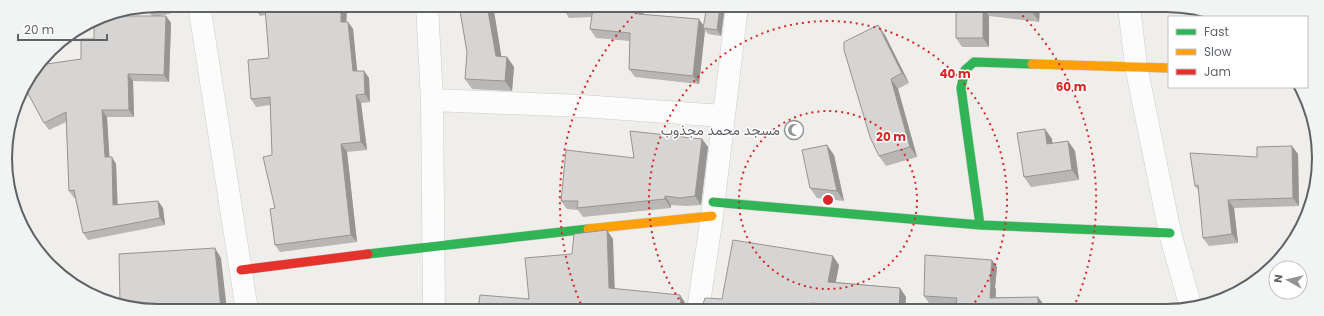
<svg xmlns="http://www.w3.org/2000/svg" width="1324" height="316" font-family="Poppins,Vazirmatn,sans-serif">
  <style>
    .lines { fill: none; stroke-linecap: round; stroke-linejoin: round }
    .street-casing { stroke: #cbcccc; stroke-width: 23 }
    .fast-casing { stroke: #cacacb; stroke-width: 10 }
    .slow-casing { stroke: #cacacb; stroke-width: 10 }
    .jam-casing { stroke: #cacacb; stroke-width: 10 }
    .street { stroke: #fdfcfc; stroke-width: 22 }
    .fast { stroke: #30b455; stroke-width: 9 }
    .slow { stroke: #ff9f0a; stroke-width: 9 }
    .jam { stroke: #e5322d; stroke-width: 9 }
    .wall { fill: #b8b7b5 }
    .shaded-wall { fill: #969594 }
    .building { fill: #d6d5d3; stroke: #969594 }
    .ring { fill: none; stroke: #d62828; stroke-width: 2; stroke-dasharray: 2 4 }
    .labels { text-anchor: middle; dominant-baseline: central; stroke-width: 3; stroke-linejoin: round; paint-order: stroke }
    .poi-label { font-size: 14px; fill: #5f6368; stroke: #fff; text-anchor: end }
    .rim { fill: none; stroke: #5f6368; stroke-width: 2 }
    .centre { fill: #d62828; stroke: #fff; stroke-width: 2 }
    .ring-label { font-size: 12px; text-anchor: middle; font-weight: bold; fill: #d62828; stroke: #fff; stroke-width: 3; stroke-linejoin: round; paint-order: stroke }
  </style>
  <rect width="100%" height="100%" fill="#efeeea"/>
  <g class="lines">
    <defs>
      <path id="street" d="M199,5L247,310
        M427,5L432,100L434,310
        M1129,6L1136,66L1170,233L1191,308
        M432,100L582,106L723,116
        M698,310L712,216L737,6"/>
      <path id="fast" d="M713,202L980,225L1170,233
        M980,225L961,88L965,70L974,62L1032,64
        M368,254L588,229"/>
      <path id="slow" d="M1032,64L1169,68
        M588,229L712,216"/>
      <path id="jam" d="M241,270L368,254"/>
    </defs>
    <!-- street casing -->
    <use href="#street" class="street-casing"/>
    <!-- fast casing -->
    <use href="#fast" class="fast-casing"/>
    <!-- slow casing -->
    <use href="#slow" class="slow-casing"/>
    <!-- jam casing -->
    <use href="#jam" class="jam-casing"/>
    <!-- street -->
    <use href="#street" class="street"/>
    <!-- fast -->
    <use href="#fast" class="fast"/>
    <!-- slow -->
    <use href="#slow" class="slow"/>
    <!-- jam -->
    <use href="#jam" class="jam"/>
  </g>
  <!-- wall -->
  <path class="wall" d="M175,5L176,12L160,16H166L171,23L169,82L133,81L134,117H107L109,157L116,164L117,205L158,201L163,208L165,225L88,240L83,233L75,198H74L69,191L66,122L49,130L44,123L81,59L94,39L152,16L149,11Z
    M255,5H345L347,8L346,22H348L353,29L357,71H364L369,78L370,102L361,103L367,150L347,152L357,242L280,252L275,245V208L270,105L256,107L251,99L269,58L266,15L260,16L255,9Z
    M459,5H493L501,57H507L514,67L512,91L472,89L465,79L467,52Z
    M643,6V14L704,26L707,6H725L721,36L708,34L705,30L699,84L635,77L629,69L630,41L596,38L590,29L592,17L569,18L564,10Z
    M956,6H1040L1039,22L989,16V47H962L956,38Z
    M885,35L909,83L898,89L917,157L886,166L879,156Z
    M1045,129L1052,139V144L1068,141L1075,151L1079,180L1031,187L1024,177Z
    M702,139L708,147L701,205L686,206L671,205V208L583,217L578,210L567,209L561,201L634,158Z
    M1298,154L1299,206L1234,208L1238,243L1209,246L1203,238L1199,191L1195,186L1257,157Z
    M834,155L844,201L817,198L810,188Z
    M992,260L997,267L995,288L996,289V297H1038L1043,304V310H955L956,305L929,303L924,296Z
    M839,265L836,282L900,288L906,297L905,310H701L722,299Z"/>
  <!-- shaded-wall -->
  <path class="shaded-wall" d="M172,5H175L176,12L172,6Z
    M341,5H345L347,8L346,30L341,22Z
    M487,5H493L503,66L496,56Z
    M638,6H643L644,22L638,14Z
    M720,6H725L721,36L717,30Z
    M1033,6H1040L1039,22L1033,13Z
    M983,7L989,16V47L983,38Z
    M166,16L171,23L169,82L164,75Z
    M699,19L705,28H703L705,30L699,84L693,76Z
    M348,22L353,29L358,79L353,71Z
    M878,25L885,35L909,83L902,73Z
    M507,57L514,67L512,91L505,81Z
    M364,71L369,78L370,102L365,94Z
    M128,74L133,81L134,117L129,110Z
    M891,79L898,89L917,157L910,147Z
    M356,95L361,103L367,150L361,142Z
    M102,110L107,117L110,165L105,157Z
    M1045,129L1052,139L1054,154L1047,144Z
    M702,139L708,147L701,205L695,196Z
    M1068,141L1075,151L1079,180L1072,170Z
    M341,144L347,152L357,242L351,235Z
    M827,145L834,155L844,201L837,191Z
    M1292,146L1298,154L1299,206L1293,198Z
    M112,157L116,164L118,212L113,205Z
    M665,196L671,205V208L665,199Z
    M1228,200L1234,208L1238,243L1232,234Z
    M158,201L163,208L165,225L160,218Z
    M607,230L613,239L615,296L609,288Z
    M215,248L221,258L227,310H221Z
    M833,256L839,265L834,290L828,282Z
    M992,260L997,267L995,288L996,289L995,305L990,298V282Z
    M900,288L906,297L905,310H899Z
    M680,295L686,304V310H683L681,306Z
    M1038,297L1043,304V310H1038Z
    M812,303L816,310H811Z"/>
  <!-- building -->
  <path class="building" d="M158,5H172V6L149,11L148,7Z
    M255,5H341V22H348L353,71H364L365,94L356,95L361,142L341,144L351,235L275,245L270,209L275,208L263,157L272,155L270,97L251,99L248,60L269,58L265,7L255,9Z
    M459,5H487L496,56L507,57L505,81L465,79L467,52Z
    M564,6H638V14L699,19L693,76L629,69L630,33L590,29L593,8L564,10Z
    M707,6H720L717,30L703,28Z
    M956,6H1033V13L983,7V38H956Z
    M104,16H166L164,75L128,74L129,110H102L105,157H112L113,205L158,201L160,218L83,233L74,190L69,191L66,112L44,123L24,86L40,65L81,59V39H94V20L100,17Z
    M878,25L902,73L891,79L910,147L879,156L870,137L844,50V42Z
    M1045,129L1047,144L1068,141L1072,170L1024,177L1017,133Z
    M630,131L702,139L695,196L680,198L665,196V199L577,208L578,201H561L566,150L634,158Z
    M827,145L837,191L810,188L802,150Z
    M1292,146L1293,198L1228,200L1232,234L1203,238L1198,185L1195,186L1190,153L1257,157V147Z
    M607,230L609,288L680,295L681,306L683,310H478L480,295L529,299L525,258L572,254L574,234Z
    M733,240L833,256L828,282L900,288L899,310H874L812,303L811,310H760L748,308V310H701L705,298L722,299Z
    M215,248L221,310H138L120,303L119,254Z
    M925,255L992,260L990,282H991L990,298L1038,297V310H955L957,298L924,296Z"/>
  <!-- distance rings -->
  <g class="ring">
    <circle cx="828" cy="200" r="89"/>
    <path d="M686 309A179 179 0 1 1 970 309"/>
    <path d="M583 309A268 268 0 0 1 642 7M1014 7A268 268 0 0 1 1073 309"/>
  </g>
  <!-- icons -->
  <defs>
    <symbol id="mosque-ring" viewBox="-11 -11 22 22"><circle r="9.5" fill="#fff" stroke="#919496" stroke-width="1.5"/><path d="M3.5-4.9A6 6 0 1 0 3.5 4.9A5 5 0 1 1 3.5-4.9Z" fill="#919496"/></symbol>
  </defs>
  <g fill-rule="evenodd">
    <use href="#mosque-ring" x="783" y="119" width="22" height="22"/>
  </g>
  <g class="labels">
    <!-- poi labels -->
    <g class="poi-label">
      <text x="780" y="130">مسجد محمد مجذوب</text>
    </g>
  </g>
  <!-- crop -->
  <path d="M0 0H1324V316H0ZM158 12H1166A146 146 0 0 1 1312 158V158A146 146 0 0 1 1166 304H158A146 146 0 0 1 12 158V158A146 146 0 0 1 158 12Z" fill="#f2f3f3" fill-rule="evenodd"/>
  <path class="rim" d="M158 12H1166A146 146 0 0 1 1312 158V158A146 146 0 0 1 1166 304H158A146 146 0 0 1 12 158V158A146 146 0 0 1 158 12Z"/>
  <circle cx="828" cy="200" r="6" class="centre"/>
  <g class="ring-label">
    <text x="955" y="78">40 m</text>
    <text x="1071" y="91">60 m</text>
    <text x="891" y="141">20 m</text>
  </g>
  <!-- legend -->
  <rect x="1168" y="16" width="140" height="72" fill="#ffffff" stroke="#bfc1c3"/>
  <rect x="1176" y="29" width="20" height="6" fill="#30b455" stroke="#bfc1c3"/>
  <text x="1204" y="36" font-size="12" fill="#5f6368">Fast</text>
  <rect x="1176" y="49" width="20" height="6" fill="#ff9f0a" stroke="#bfc1c3"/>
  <text x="1204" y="56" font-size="12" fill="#5f6368">Slow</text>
  <rect x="1176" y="69" width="20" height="6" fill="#e5322d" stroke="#bfc1c3"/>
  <text x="1204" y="76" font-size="12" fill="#5f6368">Jam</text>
  <!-- north arrow -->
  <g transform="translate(1288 280) rotate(278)"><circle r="19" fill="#ffffff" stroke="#bfc1c3"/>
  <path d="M0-3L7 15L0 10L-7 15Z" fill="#919496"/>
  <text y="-6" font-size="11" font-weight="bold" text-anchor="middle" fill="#5f6368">N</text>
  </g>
  <!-- scale -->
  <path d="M18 34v6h89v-6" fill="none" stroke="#5f6368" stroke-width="2"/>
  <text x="24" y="34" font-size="12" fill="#5f6368" stroke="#ffffff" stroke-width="3" paint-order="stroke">20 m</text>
</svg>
